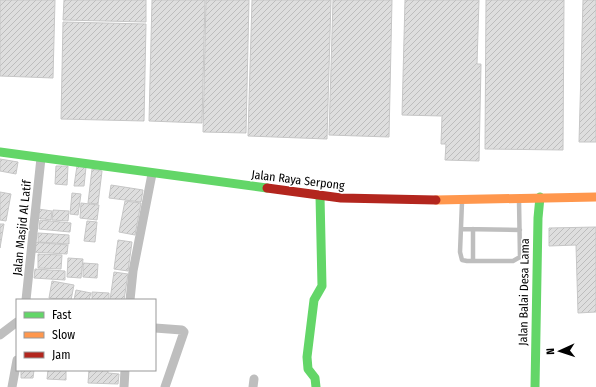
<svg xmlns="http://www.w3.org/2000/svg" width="596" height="387" font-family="'Fira Sans Condensed',sans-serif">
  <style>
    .building { fill: url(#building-hatch); stroke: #c6c6c6 }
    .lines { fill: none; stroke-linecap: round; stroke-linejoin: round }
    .lane { stroke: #bebebe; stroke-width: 4.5 }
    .street { stroke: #bebebe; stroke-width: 9 }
    .fast { stroke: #63d668; stroke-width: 9 }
    .slow { stroke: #ff974d; stroke-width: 9 }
    .jam { stroke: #b3261e; stroke-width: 9 }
    .labels { text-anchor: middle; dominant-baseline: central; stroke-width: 3; stroke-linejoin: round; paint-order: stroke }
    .street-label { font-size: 12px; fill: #000; stroke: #fff }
  </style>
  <defs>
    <pattern id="building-hatch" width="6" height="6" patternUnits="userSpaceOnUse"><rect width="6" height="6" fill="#dedede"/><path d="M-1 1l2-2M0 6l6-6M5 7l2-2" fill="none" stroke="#bdbdbd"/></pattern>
  </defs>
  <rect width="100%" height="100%" fill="#fff"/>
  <!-- building -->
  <path class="building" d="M0,0H55L53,78L0,76Z
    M64,0H146V22L63,20Z
    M152,0H205L202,123L149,121Z
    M206,0H249L246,133L203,132Z
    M252,0H331L327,139L248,136Z
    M333,0H392L389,137L329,135Z
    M405,0H479L477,64H481L479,161L445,160L446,144H441L442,116L402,115Z
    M486,0H564L563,150L485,149Z
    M583,0H596V142H579Z
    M63,22L146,24L144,121L61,119Z
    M0,159L18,162L16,174L0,171Z
    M56,166H68L67,185L55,184Z
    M77,166L86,167L84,186H74Z
    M92,169L102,171L98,204L88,203Z
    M111,185L143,190L141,202L109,198Z
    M0,192L11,194L6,221L0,220Z
    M72,193L81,194L78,215L70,214Z
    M125,201L141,203L135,235L119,232Z
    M81,203L99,205L97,220L80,218Z
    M38,209L52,211L51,220L37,218Z
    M53,210L69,211L68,221L52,220Z
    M40,220L71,223L70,232L39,229Z
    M87,221L97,222L95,242L84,241Z
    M0,224H4L0,248Z
    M596,227V312L578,313L576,245L549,246V228Z
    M38,233L69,235V244L38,242Z
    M118,240L132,242L128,271L114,269Z
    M32,242L68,245L67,254L32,252Z
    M38,254L62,255L61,269L38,268Z
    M68,258L83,259L81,278L67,277Z
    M83,263L98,264L97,278L83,277Z
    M35,269L65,271V280L34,278Z
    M114,272L128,274L124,300H110Z
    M52,281L74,285L71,300L49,298Z
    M76,290L91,293L89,300H74Z
    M92,292L109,293V300H92Z
    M21,370H34L33,378H21Z
    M48,370H66V380L47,379Z
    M89,370H108V373L119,374L118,384L88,383Z"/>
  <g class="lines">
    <!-- lane -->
    <path class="lane" d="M462,202L460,252L462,260L467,261H513L520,257L519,200
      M461,229L520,230
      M473,261V229"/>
    <!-- street -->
    <path class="street" d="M26,300L41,158
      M130,300L133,271L152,174
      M155,328L182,330L184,332L165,387
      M0,335L17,322
      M12,387L17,360
      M124,387L125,370
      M253,387L254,379"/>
    <!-- fast -->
    <path class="fast" d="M0,152L267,188
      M316,387L315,378L308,369L307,357L314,300L322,286L320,196
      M535,387L538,218L540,197"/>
    <!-- slow -->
    <path class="slow" d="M436,200L596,197"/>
    <!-- jam -->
    <path class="jam" d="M267,188L341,198L436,200"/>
  </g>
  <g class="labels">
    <!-- street labels -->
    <g class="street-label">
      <text transform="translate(298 180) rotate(7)">Jalan Raya Serpong</text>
      <text transform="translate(22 228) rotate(-84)">Jalan Masjid Al Latif</text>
      <text transform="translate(524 292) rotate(-89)">Jalan Balai Desa Lama</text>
    </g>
  </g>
  <!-- legend -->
  <rect x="16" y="299" width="140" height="72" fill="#ffffff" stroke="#999999"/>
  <rect x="24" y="312" width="20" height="6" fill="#63d668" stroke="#999999"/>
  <text x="52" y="319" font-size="12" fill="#000000">Fast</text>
  <rect x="24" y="332" width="20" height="6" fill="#ff974d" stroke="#999999"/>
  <text x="52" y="339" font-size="12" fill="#000000">Slow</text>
  <rect x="24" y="352" width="20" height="6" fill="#b3261e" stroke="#999999"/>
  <text x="52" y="359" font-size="12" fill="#000000">Jam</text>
  <!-- north arrow -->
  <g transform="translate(560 351) rotate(267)" stroke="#ffffff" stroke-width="3" paint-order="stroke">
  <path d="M0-3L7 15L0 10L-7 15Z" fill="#000000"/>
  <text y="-6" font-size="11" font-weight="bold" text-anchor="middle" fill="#000000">N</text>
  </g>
</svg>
